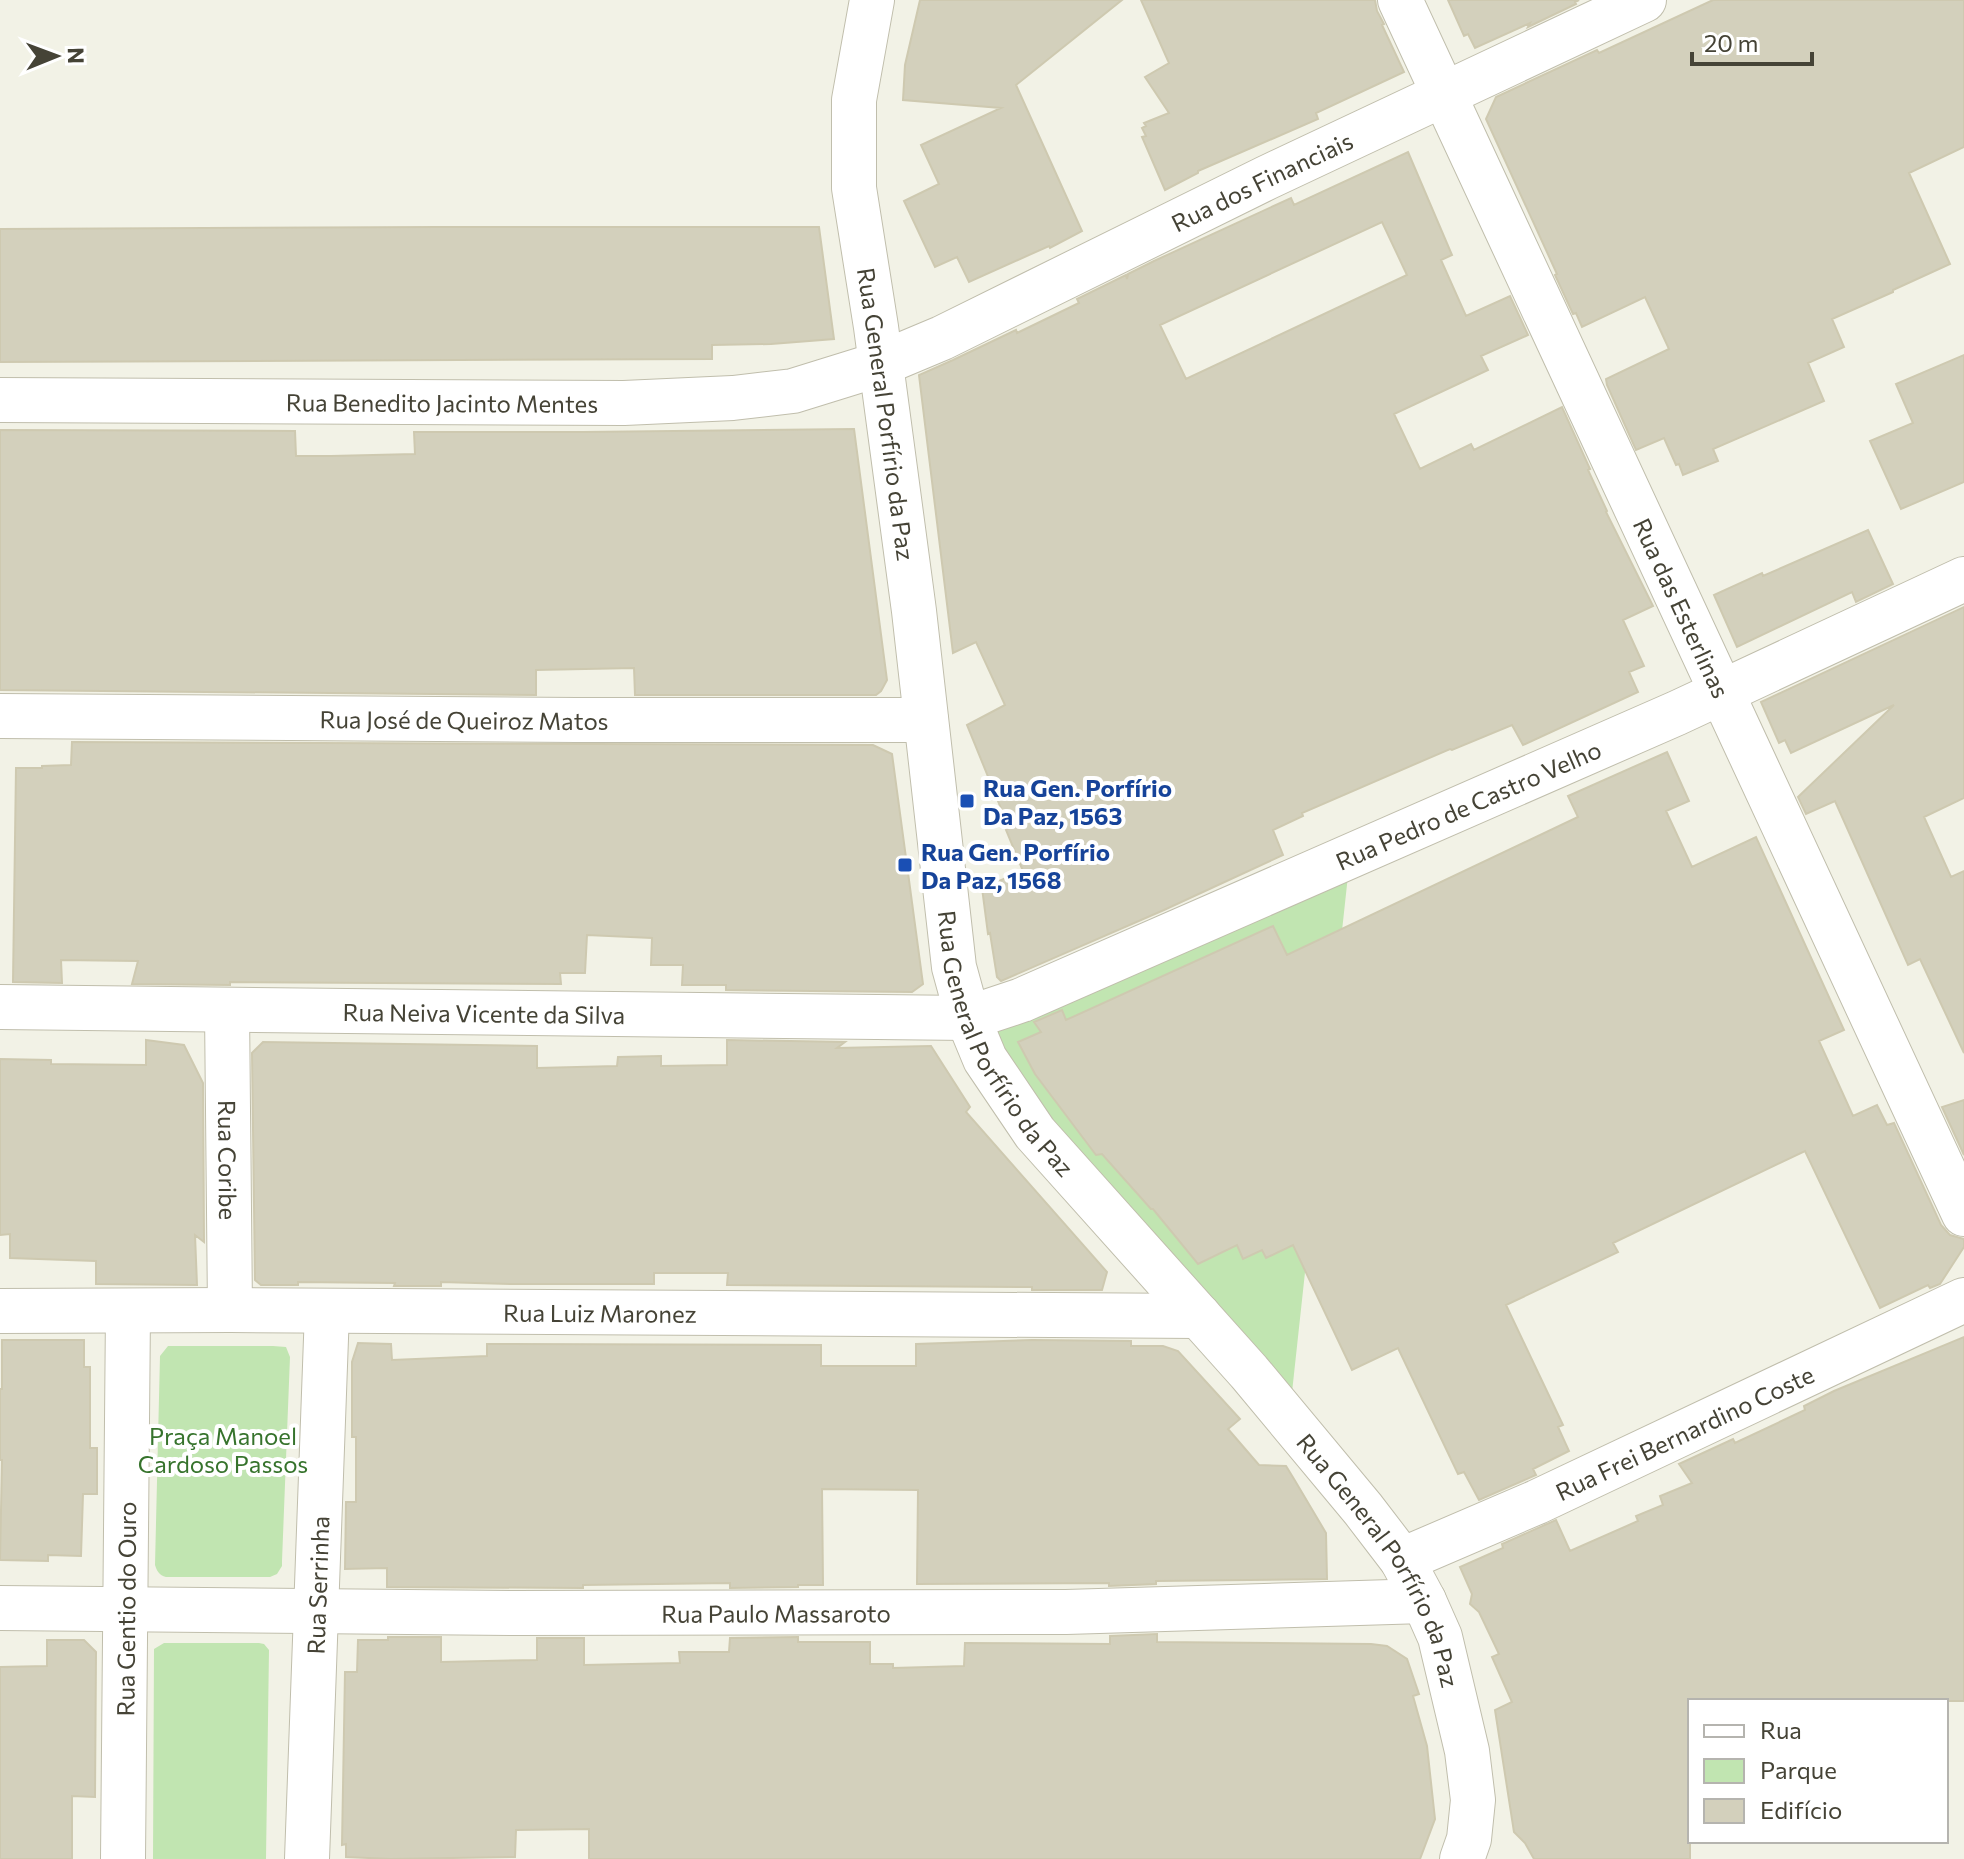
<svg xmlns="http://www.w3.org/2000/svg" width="1964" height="1859" font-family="Commissioner,sans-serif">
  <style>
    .green { fill: #c1e5b1 }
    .building { fill: #d3d0bc; stroke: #cec9b0; stroke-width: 2; fill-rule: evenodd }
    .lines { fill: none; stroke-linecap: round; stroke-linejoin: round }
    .minor-casing { stroke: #c0beac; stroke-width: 46 }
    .minor { stroke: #fff; stroke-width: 44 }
    .transit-dot { fill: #1a4fb4; stroke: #fff; stroke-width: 3 }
    .labels { text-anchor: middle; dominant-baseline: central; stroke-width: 8; stroke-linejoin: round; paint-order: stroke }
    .street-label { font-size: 24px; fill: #454336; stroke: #fff }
    .transit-label { font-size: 24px; font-weight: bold; fill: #164399; stroke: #fff; text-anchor: start }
    .park-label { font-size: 24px; fill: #36732c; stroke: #fff }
  </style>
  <rect width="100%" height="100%" fill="#f2f2e6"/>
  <!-- green -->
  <path class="green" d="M1350,857L1289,1420L968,1018Z
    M168,1346H273L286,1347L290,1357L282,1561V1566L277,1574L270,1577H166C159,1575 157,1571 155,1565L160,1356Z
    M164,1643H259L264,1644L269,1650L266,1859H153L154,1649Z"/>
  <!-- building -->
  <path class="building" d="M920,0H1122L1016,85L1082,231L1050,248L1049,246L969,282L957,257L935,267L904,201L939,184L921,145L1001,108L903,100L905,65Z
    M1141,0H1375L1377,11L1384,24L1382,25L1404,72L1316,113L1318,119L1198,171V173L1165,190L1142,137L1146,136L1142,128L1146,126L1144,123L1169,113L1145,77L1169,63Z
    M1448,0H1579L1575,2L1576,4L1528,27L1530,23L1475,48L1468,34L1464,36Z
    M1713,0H1964V147L1909,173L1950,264L1893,290V292L1832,319L1844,347L1808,363L1824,401L1713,449L1718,461L1683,475L1679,464L1676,465L1664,438L1636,450L1607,385L1606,379L1669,349L1645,297L1582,327L1576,313L1573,314L1555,275L1557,274L1486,119L1496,97L1597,50L1599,53Z
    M1408,152L1452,255L1441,260L1466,316L1510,296L1528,335L1481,356L1488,370L1394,414L1420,469L1471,444L1474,450L1562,407L1590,469L1588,470L1607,511L1606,512L1653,606L1623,620L1644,666L1629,672L1638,692L1523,745L1512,725L1452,750L1450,749L1302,813L1303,816L1273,830L1283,855L1164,910L1001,981L997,977L990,933L988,934L982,888L1023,871L1006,830L1009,828L967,725L1005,705L976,642L953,653L919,375L953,360L1016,330L1017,333L1079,303L1077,299L1126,275L1127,279L1128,274L1154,261L1291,198L1294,205ZM1382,222L1407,275L1186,379L1160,325Z
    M439,227H819L834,339L771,344L712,345V359L0,362V229Z
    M1964,355V482L1901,509L1870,441L1913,423L1896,384Z
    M854,429L887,680L881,691L876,695H635L634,668L536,670V695L0,690V430L295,431L296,456H331L415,454L414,432H583Z
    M1868,530L1893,584L1856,602L1852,592L1737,647L1714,595L1762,573L1763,576Z
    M1964,607V798L1924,817L1951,877L1964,871V1053L1920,959L1908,965L1835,801L1806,814L1798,797L1894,705L1791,753L1785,740L1779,743L1761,702Z
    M72,742L873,745L892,754L923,984L912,992L726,990V985H682L683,965H651L652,938L587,935L585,973H560L561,984L230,982V985L132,984L138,961L61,960L62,983L13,982L16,768H42V766L71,765Z
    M1667,752L1689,801L1666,811L1692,867L1756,837L1844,1030L1819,1041L1853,1116L1877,1105L1887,1125L1894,1123L1941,1225L1950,1235L1964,1239V1247L1940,1284L1930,1288L1928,1285L1880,1308L1805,1151L1613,1243L1618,1252L1506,1305L1563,1425L1558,1427L1569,1451L1533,1469L1536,1475L1479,1500L1464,1472L1458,1474L1398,1348L1352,1370L1293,1245L1266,1258L1262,1250L1243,1259L1237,1245L1198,1264L1153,1209H1151L1102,1154L1096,1155L1035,1074L1018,1042L1041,1032L1034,1022L1062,1010L1066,1020L1273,926L1287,955L1578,817L1568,796Z
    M146,1040L184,1045L203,1083L204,1242L195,1235L197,1285L96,1284V1261L10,1258V1234L0,1235V1059L51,1060V1064L146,1065Z
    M727,1040L845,1042L837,1048L931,1046L970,1107L966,1112L1107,1272L1102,1290H1032V1287L727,1285L728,1273H654V1284H511L441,1282V1286H394L395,1283L298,1282V1285H261L255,1280L252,1053L263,1042L537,1046V1068L617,1066L618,1057L661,1056V1066L727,1065Z
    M1964,1100V1155L1942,1107Z
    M1964,1337V1701H1690V1859H1534L1525,1843L1514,1832L1495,1710L1512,1702L1492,1657L1499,1654L1479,1612L1470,1604L1472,1594L1460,1567L1503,1548L1502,1544L1556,1520L1570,1551L1638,1521L1636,1516L1663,1505L1660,1496L1692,1483L1679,1464L1733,1439L1735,1443L1805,1410L1804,1406L1834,1391Z
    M2,1340H84V1367H90V1448H97V1494H83L81,1556L48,1555V1561L0,1560L2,1460H0V1389H2Z
    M1032,1340L1131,1341V1346H1163L1178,1351L1240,1419L1228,1429L1259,1465L1286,1466L1294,1479L1326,1533L1327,1579L1156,1581V1584L1109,1586V1583L917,1584L918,1490L822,1489L823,1585H798V1587L730,1588V1583L583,1585V1588L387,1587V1568L345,1569L346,1502H356V1437H352V1362L358,1343L391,1344L392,1360L487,1356V1344L821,1345V1366H916V1344Z
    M1157,1634V1642L1371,1644L1387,1646L1407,1659L1419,1694L1413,1696L1427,1746L1435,1819L1420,1859H589V1829L516,1830L515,1857L391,1859L346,1857V1844L342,1845L345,1672H357L358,1640H388V1637H441V1662L537,1660V1638H584V1665L680,1663L679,1652H729L730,1638L798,1637V1642H870V1664H893V1668L964,1666L965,1643L1110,1644V1636Z
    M47,1640H84L96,1652L95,1797L72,1796V1859H0V1667L47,1666Z"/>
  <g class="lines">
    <defs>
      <g id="minor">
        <path id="s1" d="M872,0L854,100V188L876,327L914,611L954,967L968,1018L985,1059L1035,1133L1249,1372L1363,1509L1402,1560L1424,1601L1440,1637L1467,1751L1473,1800L1469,1839L1462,1859"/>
        <path id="s2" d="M1400,0L1964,1214"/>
        <path id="s3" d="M0,400L624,403L733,398L793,391L880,364L942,338L1266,178L1644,0"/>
        <path id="s4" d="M0,716L577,720H926"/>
        <path id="s5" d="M0,1007L968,1018L1022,1000L1677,713L1964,579"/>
        <path id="s6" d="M227,1010L230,1310"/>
        <path id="s7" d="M0,1311L230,1310L1199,1316"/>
        <path id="s8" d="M1402,1560L1537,1502L1964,1300"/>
        <path id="s9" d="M0,1608L512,1613L1066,1612L1424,1601"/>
        <path id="s10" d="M123,1859L128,1311"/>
        <path id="s11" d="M307,1859L327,1311"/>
      </g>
    </defs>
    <!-- minor casing -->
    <use href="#minor" class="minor-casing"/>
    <!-- minor -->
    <use href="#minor" class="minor"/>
  </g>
  <!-- markers -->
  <g class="transit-dot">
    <rect x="959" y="793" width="16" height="16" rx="4"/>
    <rect x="897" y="857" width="16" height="16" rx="4"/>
  </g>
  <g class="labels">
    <!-- street labels -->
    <g class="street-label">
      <text stroke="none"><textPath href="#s3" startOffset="1308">Rua dos Financiais</textPath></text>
      <text stroke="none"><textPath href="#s3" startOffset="442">Rua Benedito Jacinto Mentes</textPath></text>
      <text stroke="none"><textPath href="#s1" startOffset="418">Rua General Porfírio da Paz</textPath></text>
      <text stroke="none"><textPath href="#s2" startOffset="670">Rua das Esterlinas</textPath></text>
      <text stroke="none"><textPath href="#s4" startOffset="464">Rua José de Queiroz Matos</textPath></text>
      <text stroke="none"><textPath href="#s5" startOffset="1512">Rua Pedro de Castro Velho</textPath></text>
      <text stroke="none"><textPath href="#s5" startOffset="484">Rua Neiva Vicente da Silva</textPath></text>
      <text stroke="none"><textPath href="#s1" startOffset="1066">Rua General Porfírio da Paz</textPath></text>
      <text stroke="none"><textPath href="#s6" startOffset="150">Rua Coribe</textPath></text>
      <text stroke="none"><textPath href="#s7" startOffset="600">Rua Luiz Maronez</textPath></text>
      <text stroke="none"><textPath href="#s8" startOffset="310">Rua Frei Bernardino Coste</textPath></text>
      <text stroke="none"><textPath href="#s1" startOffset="1714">Rua General Porfírio da Paz</textPath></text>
      <text stroke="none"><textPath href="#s11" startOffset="274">Rua Serrinha</textPath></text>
      <text stroke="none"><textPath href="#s10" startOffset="250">Rua Gentio do Ouro</textPath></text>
      <text stroke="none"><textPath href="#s9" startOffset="776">Rua Paulo Massaroto</textPath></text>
    </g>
    <!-- transit labels -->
    <g class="transit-label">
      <text x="983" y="787">Rua Gen. Porfírio<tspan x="983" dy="28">Da Paz, 1563</tspan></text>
      <text x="921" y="851">Rua Gen. Porfírio<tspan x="921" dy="28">Da Paz, 1568</tspan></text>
    </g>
    <!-- park labels -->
    <g class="park-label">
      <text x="223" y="1435">Praça Manoel<tspan x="223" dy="28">Cardoso Passos</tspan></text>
    </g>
  </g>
  <!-- legend -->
  <rect x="1688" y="1699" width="260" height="144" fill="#ffffff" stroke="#b5b4af" stroke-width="2"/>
  <rect x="1704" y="1725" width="40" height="12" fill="#ffffff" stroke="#b5b4af" stroke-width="2"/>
  <text x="1760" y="1739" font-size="24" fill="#454336">Rua</text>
  <rect x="1704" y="1759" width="40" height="24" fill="#c1e5b1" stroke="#b5b4af" stroke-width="2"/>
  <text x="1760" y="1779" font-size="24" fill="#454336">Parque</text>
  <rect x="1704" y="1799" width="40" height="24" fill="#d3d0bc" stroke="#b5b4af" stroke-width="2"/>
  <text x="1760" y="1819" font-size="24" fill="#454336">Edifício</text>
  <!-- north arrow -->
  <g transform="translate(56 56) rotate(89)" stroke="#ffffff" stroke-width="6" paint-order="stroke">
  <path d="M0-6L14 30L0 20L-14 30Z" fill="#454336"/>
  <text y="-12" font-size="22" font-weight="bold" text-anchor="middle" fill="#454336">N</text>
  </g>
  <!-- scale -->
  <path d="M1692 52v12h120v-12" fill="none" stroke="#454336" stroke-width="4"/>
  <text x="1704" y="52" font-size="24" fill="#454336" stroke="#ffffff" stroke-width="6" paint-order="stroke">20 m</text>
</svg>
